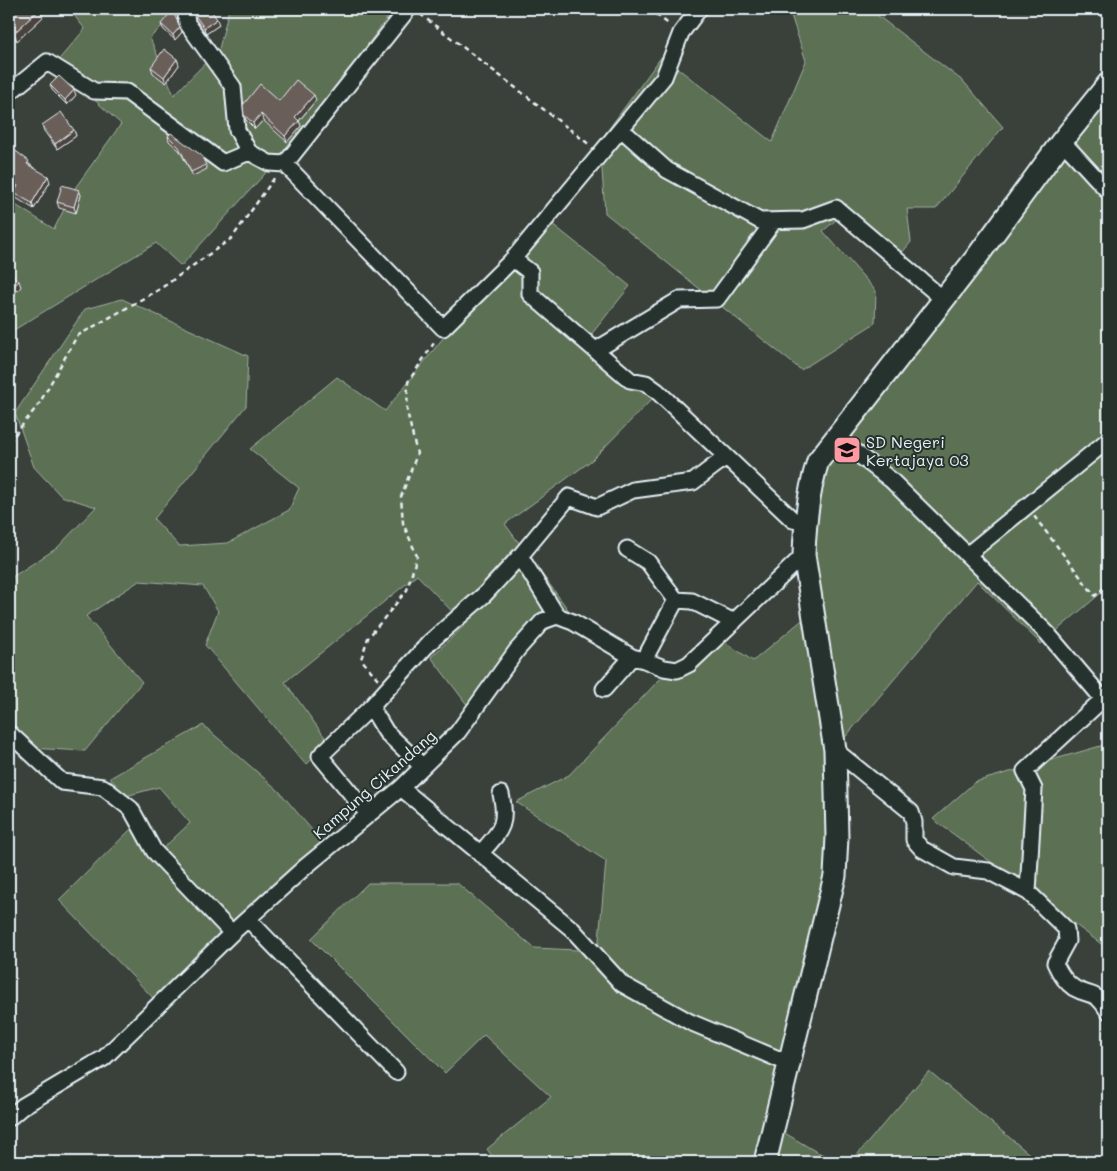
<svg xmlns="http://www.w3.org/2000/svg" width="1117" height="1171" font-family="Mali,sans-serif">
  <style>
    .green { fill: #5c6f52; stroke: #a2b0a5 }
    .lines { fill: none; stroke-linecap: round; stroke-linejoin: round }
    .street-casing { stroke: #e8f1f8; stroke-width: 19 }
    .secondary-casing { stroke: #e8f1f8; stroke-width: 25 }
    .path { stroke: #e8f1f8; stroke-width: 2.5; stroke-dasharray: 5 4; stroke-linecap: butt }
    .street { stroke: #26332d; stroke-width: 15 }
    .secondary { stroke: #26332d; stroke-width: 21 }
    .wall { fill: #5b514d; stroke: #e8f1f8 }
    .shaded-wall { fill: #4a423e; stroke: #e8f1f8 }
    .building { fill: #6a5e59; stroke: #e8f1f8 }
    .labels { text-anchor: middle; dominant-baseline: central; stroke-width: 4; stroke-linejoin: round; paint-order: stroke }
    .poi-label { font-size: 16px; fill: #e8f1f8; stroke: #26332d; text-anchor: start }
    .street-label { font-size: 16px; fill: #e8f1f8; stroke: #26332d }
  </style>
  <rect width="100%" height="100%" fill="#3a403a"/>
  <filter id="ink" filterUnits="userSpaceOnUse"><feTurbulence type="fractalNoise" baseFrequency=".02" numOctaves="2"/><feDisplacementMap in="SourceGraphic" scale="10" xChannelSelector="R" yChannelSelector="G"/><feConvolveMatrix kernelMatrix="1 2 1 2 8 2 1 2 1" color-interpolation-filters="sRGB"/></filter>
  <g filter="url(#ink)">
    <!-- green -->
    <path class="green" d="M69,9H173L175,13L150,38L174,95L219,49L229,9H394L302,133L181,266L156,243L9,333V201L54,229L75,188L121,124L55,64L85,29Z
      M789,9H869L964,82L1003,127L936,209H907L911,242L895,261L837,219L823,231L876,291L875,323L801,370L605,213L600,141L662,56L772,142L806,61Z
      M1108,86V592L1101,593L1041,644L977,581L831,754L835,883L773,1126L815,1151L839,1162H496L487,1149L551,1097L484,1035L445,1073L311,939L368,883H457L534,948L598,951L606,861L516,802L569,775L658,681L719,638L753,661L807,616L816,460Z
      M541,215L630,286L586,341L653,398L592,460L505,524L572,615L511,651L471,710L431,657L465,625L417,575L285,682L329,743L306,765L205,645L218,611L203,586L139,581L86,616L142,682L85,751L9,747V579L57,548L96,507L61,496L34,467L15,413L85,309L122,299L248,356L246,406L154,519L179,546L228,543L289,510L299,488L250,449L337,377L385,411Z
      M203,725L279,791L323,843L158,1003L59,900L131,829L158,853L190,823L159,787L126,796L110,778Z
      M1104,745L1108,749V949L933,819L975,782Z
      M929,1071L1039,1162H851Z"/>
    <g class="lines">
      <defs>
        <path id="street" d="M192,9L186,14L187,23L233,87L237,130L249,152
          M9,93L47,62L94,91L127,92L223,163L249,152L269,163L285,164L443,328L513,259L664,77L681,33L699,9
          M621,129L667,170L760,221L803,220L836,208L943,299
          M1062,141L1108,191
          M285,164L408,9
          M513,259L530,272V294L630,380L646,383L657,391L793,520L805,522
          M596,350L679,300L717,299L774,221
          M837,438L891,480L1047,633L1103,699L1025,771L1034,789L1028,892
          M627,549L648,562L676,600L692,601L734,622
          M967,555L1108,440
          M557,616L520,556L569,497L597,507L633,490L693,482L726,457
          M644,660L676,600
          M604,689L632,657
          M371,707L386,732L422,766
          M9,733L62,782L103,787L131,809L154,851L232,933
          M835,750L911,812L914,822V840L922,849L954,867L988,871L1028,892L1066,929L1067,941L1055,963C1059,972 1065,982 1074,988C1092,998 1094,989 1108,1011
          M401,788L572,929L622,984L690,1022L788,1063
          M368,814L320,756L371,707L430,642L485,594L520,556
          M480,854C500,831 508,826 501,794
          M248,919L396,1072
          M9,1118L23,1106L104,1058L232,933L305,867L401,788L458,732L517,650L543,621L557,616L573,622L632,657L644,660L664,668L677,670L689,664L804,555"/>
        <path id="secondary" d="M765,1162L835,876L837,837L835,750L804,555C805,522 808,492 818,461L976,258L1062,141L1108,84"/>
      </defs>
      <!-- street casing -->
      <use href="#street" class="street-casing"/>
      <!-- secondary casing -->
      <use href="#secondary" class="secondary-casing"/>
      <!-- path -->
      <path class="path" d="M649,9L670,25
        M420,14L590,145
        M9,442L39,404L77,336L160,289L232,238L275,177
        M1034,516L1095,596L1108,584
        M378,679L361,659L368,638L407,590L417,556L403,523L401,497L417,454L407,411L408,382L436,340"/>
      <!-- street -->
      <use href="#street" class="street"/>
      <!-- secondary -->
      <use href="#secondary" class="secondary"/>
    </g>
    <!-- wall -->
    <path class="wall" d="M9,9L43,17L17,41L9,32Z
      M194,14L219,25L206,34L196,20Z
      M161,24L182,32L175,40L163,29Z
      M177,59L179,65L166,83L153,73L151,67Z
      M50,85L76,95L67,105L52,90Z
      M316,100L299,121L301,126L287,142L263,120L255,129L246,120L244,115L279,101Z
      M42,125L74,130L76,136L57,149L44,131Z
      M168,136L206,165L207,169L193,176L180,151L169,141Z
      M9,146L50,182L34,209L16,198L14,193L16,189L9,184Z
      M81,195L76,213L59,208L57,202Z"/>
    <!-- shaded-wall -->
    <path class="shaded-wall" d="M40,9L43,17L17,41L14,33Z
      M217,19L219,25L206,34L204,28Z
      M180,27L182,32L175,40L173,35Z
      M177,59L179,65L166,83L164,77Z
      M74,90L76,95L67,105L65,100Z
      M314,95L316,100L297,123L295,117Z
      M261,114L263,120L255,129L253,123Z
      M299,121L301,126L287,142L285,136Z
      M74,130L76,136L57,149L55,144Z
      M48,176L50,182L34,209L32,203Z
      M79,190L81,195L76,213L74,207Z
      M19,281L21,287L9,299V291Z"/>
    <!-- building -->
    <path class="building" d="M9,9H40L14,33L9,27Z
      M197,9H210L217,19L204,28L194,14Z
      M171,12L175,16L180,27L173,35L161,24Z
      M164,49L177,59L164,77L151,67Z
      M59,76L74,90L65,100L50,85Z
      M296,80L314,95L295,117L299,121L285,136L261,114L253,123L244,115L243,105L260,84L279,101Z
      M61,112L74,130L55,144L42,125Z
      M171,133L201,155L206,165L191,172L179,147L168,136Z
      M9,146L29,161L27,164L48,176L32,203L14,193L18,186L9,180Z
      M62,185L79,190L74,207L57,202Z
      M9,271L19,281L9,291Z"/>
  </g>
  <!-- icons -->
  <defs>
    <symbol id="school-square" viewBox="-11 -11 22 22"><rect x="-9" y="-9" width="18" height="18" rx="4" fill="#ff9aa2" stroke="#26332d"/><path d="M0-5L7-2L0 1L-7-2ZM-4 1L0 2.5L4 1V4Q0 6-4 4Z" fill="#111"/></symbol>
  </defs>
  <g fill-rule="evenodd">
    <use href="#school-square" x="831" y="434" width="32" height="32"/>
  </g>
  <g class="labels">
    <!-- poi labels -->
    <g class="poi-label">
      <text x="866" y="441">SD Negeri<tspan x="866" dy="18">Kertajaya 03</tspan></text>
    </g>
    <!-- street labels -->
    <g class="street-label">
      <text transform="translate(374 784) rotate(-41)">Kampung Cikandang</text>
    </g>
  </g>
  <!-- margin -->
  <rect width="1117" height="1171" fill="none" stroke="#26332d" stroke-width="30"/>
  <rect x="15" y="15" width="1087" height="1141" fill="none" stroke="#e8f1f8" stroke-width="2" filter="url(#ink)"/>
</svg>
